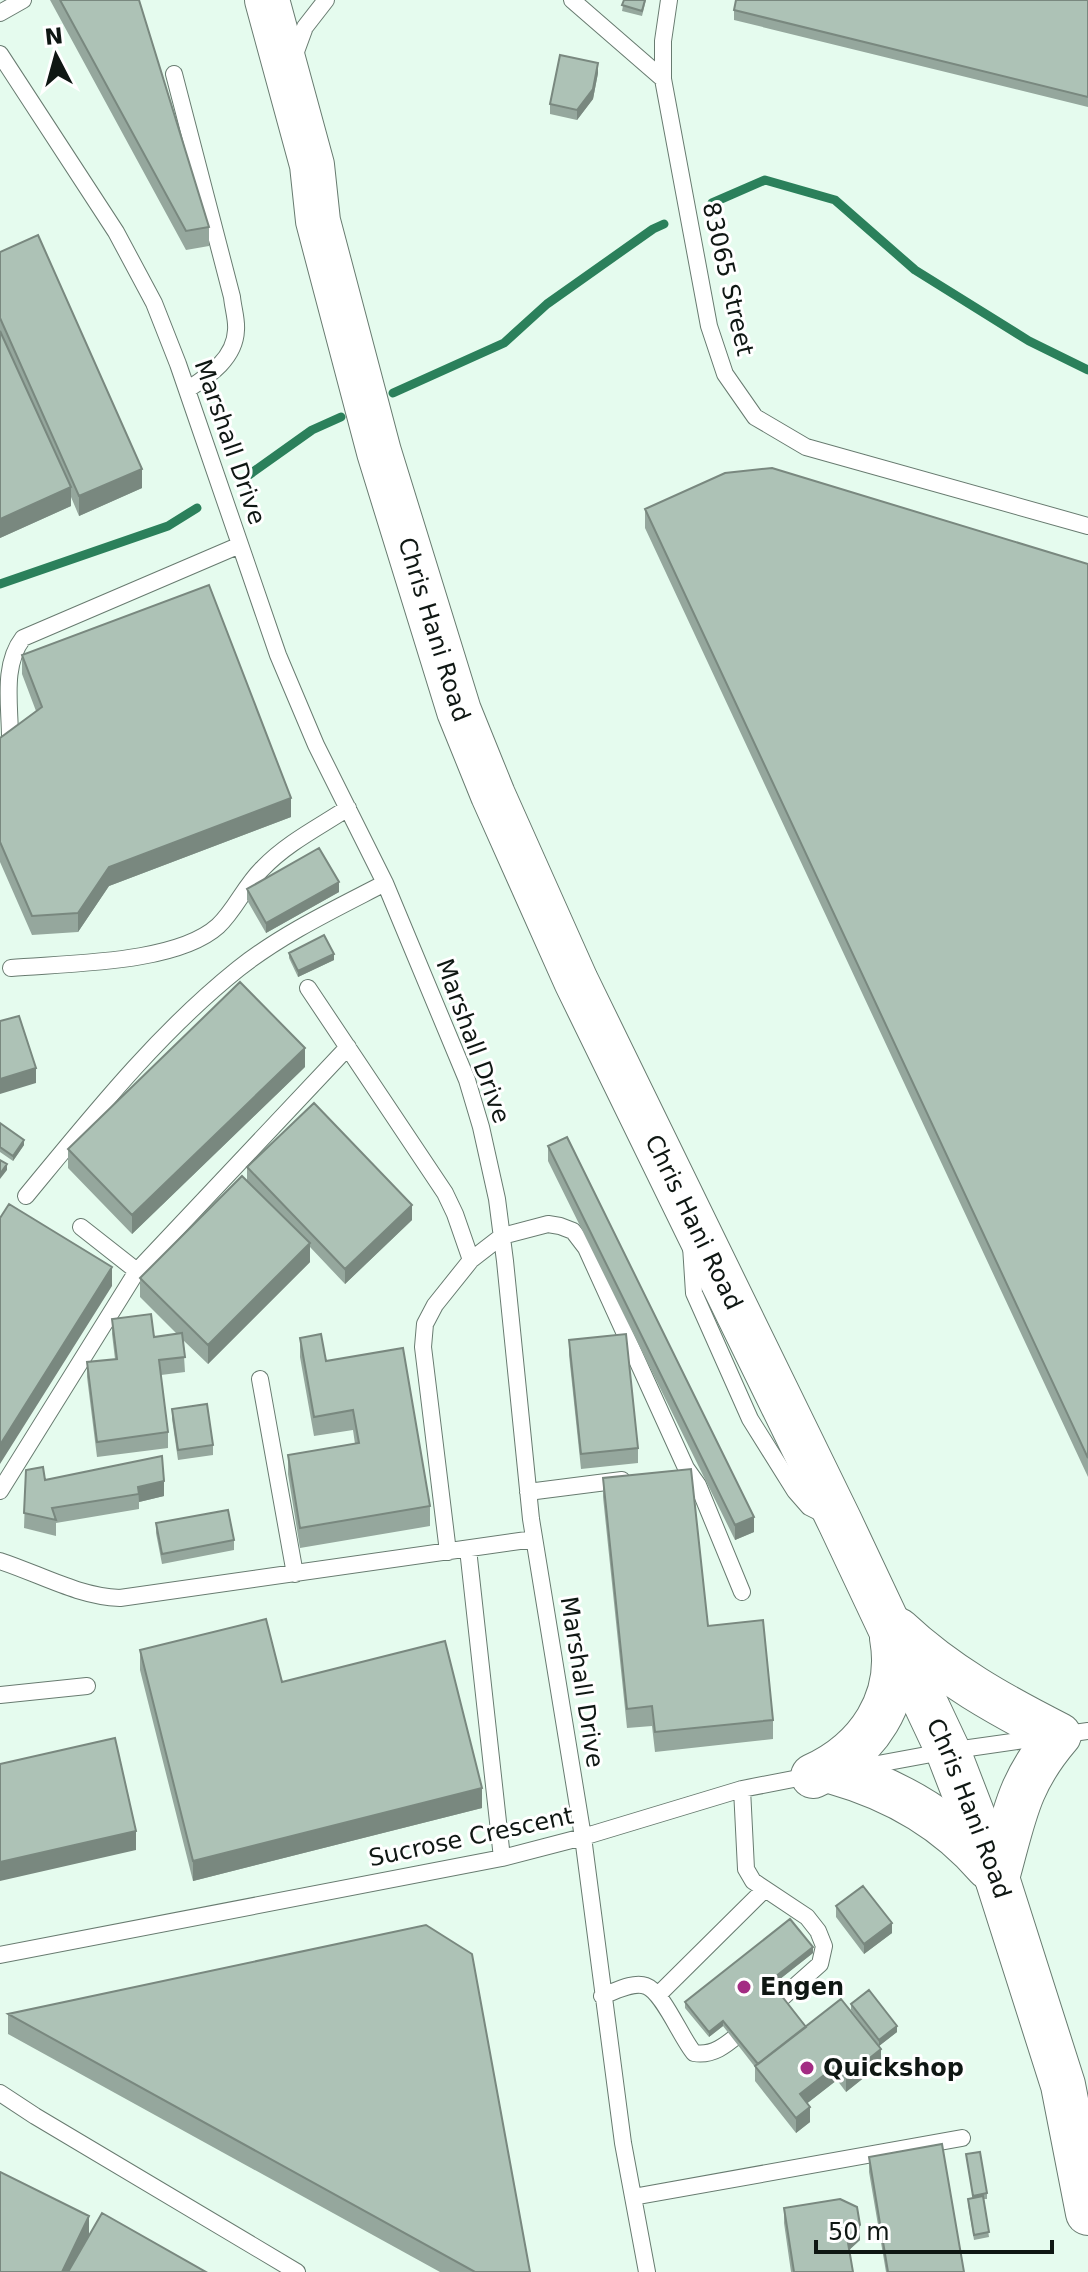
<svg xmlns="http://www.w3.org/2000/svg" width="1088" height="2272" font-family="'DejaVu Sans',sans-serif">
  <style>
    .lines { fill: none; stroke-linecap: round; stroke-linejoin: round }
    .stream { stroke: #2b805b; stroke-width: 9 }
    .service-casing { stroke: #687b70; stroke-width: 18 }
    .secondary-casing { stroke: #687b70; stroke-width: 46 }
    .service { stroke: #fff; stroke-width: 16 }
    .secondary { stroke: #fff; stroke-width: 44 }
    .wall { fill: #95a79d }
    .shaded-wall { fill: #79887f }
    .building { fill: #adc2b6; stroke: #79887f; stroke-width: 2 }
    .poi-dot { fill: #a32c83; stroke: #fff; stroke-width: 3 }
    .labels { text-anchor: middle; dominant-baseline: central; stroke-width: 6; stroke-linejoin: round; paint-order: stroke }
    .street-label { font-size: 24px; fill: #0f1713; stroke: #fff }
    .poi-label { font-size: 24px; font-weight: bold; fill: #0f1713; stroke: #fff; text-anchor: start }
  </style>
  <rect width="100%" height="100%" fill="#e5fbee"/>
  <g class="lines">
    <!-- stream -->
    <path class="stream" d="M712,203L765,180L835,200L915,270L1029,341L1088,370
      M393,393L504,343L547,304L653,229L664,224
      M246,477L312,430L341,417
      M0,584L168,526L197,508"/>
    <defs>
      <path id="service" d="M572,0L663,79
        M669,0L663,41V79L709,326L725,374L755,417L806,447L1088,526
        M0,13L23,0
        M0,54L116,232L154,303L178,364L278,655L316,745L385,883L467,1080L481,1127L497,1199L505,1261L531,1519L583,1837L623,2143L647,2272
        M294,57L305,27L326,0
        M174,74L232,297C233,308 237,320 236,330C235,359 208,376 187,390
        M10,738C10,705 2,665 23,638L240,545
        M11,968C67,963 176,964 218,926C236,909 245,885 263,868C287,843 319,827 348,808
        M308,988L445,1193L455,1214L471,1260
        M26,1196C92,1116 157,1034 238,969C282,934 335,909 385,883
        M81,1227L137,1271
        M691,1246L694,1293L750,1419L795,1491L809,1507L825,1515
        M260,1379L295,1574
        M0,1491L137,1271L348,1047
        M528,1492L622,1480
        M468,1549L502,1858
        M448,1552L423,1347L425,1324L435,1305L471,1260L502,1236L548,1224L560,1226L573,1231L586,1248L686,1468L698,1485L742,1592
        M0,1561C40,1574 77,1596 120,1598L534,1539
        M0,1695L87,1686
        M856,1768L948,1751L1088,1731
        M742,1789L746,1869L753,1881L807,1917L818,1931L824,1946L820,1964L767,2011
        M0,1955L502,1858L583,1837L742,1789L814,1775
        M658,1995L765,1889
        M602,1996C614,1992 633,1981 646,1986C663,1992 681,2038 694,2053C717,2057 732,2039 749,2026
        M0,2093L35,2116L297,2272
        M633,2197L962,2138"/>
      <g id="secondary">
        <path id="s1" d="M267,0L312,165L318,221L379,452L459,711L493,795L576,981L840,1522L948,1751L997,1878L1063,2085L1088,2213"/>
        <path d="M898,1630C946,1675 1000,1705 1059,1735C1017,1784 1014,1818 997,1878"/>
        <path d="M834,1772C894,1789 947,1819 988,1867"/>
        <path d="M813,1776C868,1751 903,1699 892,1638"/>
      </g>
    </defs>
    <!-- service casing -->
    <use href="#service" class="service-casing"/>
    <!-- secondary casing -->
    <use href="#secondary" class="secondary-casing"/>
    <!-- service -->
    <use href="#service" class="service"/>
    <!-- secondary -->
    <use href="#secondary" class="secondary"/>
  </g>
  <!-- wall -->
  <path class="wall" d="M50,0H139L209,227V246L186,250Z
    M624,0H646L642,16L622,11Z
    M1088,0V107L734,20V10Z
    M598,73L593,99L577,120L550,114V104Z
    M0,252L142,488L79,516L71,497V506L0,538Z
    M645,509L1088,564V1477L645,528Z
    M22,655L291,817L109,886L78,932L32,935L0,862V738L36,711L22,674Z
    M247,889L339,892L266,933L247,900Z
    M289,953L334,960L298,977L289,958Z
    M305,1067L132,1234L68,1168V1149Z
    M0,1123L24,1145L13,1161L0,1152Z
    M548,1146L754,1532L735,1540L548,1161Z
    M247,1167L412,1220L345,1284L310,1247V1262L208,1364L183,1340L185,1372L161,1375L168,1432V1448L97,1457L87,1377V1362L115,1359L112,1334V1319L154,1337L177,1334L140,1297V1278L247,1180Z
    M300,1338L326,1361L430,1506V1526L300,1548L288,1474V1455L355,1444L353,1430L314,1436L300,1357Z
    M569,1340L638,1448V1463L581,1469L569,1355Z
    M172,1409L213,1445V1455L178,1460L172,1419Z
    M26,1470L45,1480L164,1496L139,1502V1509L56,1523V1536L24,1528Z
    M603,1478L773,1720V1739L655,1752L652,1726L627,1728L603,1497Z
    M156,1523L234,1540V1550L162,1564L156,1533Z
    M140,1650L282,1682L482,1808L193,1881L140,1670Z
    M836,1906L892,1933L864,1954L836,1917Z
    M813,1953L772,1985L806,2027L881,2064L846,2092L837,2080L807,2103L810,2122L796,2133L755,2081V2067L723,2026L709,2037L685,2008V2002Z
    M851,2004L897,2032L879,2046L851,2010Z
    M8,2014L530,2272H440L8,2034Z
    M966,2154L987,2193V2199H984L989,2237L974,2240L968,2204V2199L973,2198Z
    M869,2157L964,2272H886L869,2172Z
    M784,2208L860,2240L849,2250L853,2272H791L784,2223Z"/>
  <!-- shaded-wall -->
  <path class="shaded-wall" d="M598,63V73L593,99L577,120V110Z
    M142,469V488L79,516V496Z
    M71,487V506L0,538V519Z
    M291,798V817L109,886L78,932V913L109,867Z
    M339,882V892L266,933V923Z
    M334,954V960L298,977V971Z
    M305,1048V1067L132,1234V1215Z
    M36,1068V1083L0,1094V1079Z
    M24,1140V1145L13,1161V1156Z
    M7,1164V1170L0,1179V1174Z
    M412,1205V1220L345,1284V1269Z
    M310,1243V1262L208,1364V1345Z
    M112,1267V1286L0,1464V1445Z
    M164,1481V1496L139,1502L138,1487Z
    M754,1517V1532L735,1540V1525Z
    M482,1788V1808L193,1881V1861Z
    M136,1831V1850L0,1881V1862Z
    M892,1923V1933L864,1954V1944Z
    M813,1947V1953L770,1987V1981Z
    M723,2021V2026L709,2037V2032Z
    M897,2026V2032L879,2046V2040Z
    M881,2049V2064L846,2092V2077Z
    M837,2065V2080L800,2109V2094Z
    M810,2107V2122L796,2133V2118Z
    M89,2216V2235L71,2272H62Z
    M860,2225V2240L847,2252V2237Z"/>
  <!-- building -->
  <path class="building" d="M60,0H139L209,227L186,231Z
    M624,0H645L642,11L622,5Z
    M736,0H1088V97L734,10Z
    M560,55L598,63L593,89L577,110L550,104Z
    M38,235L142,469L79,496L0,318V252Z
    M0,331L71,487L0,519Z
    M772,468L1088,564V1458L645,509L725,473Z
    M209,585L291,798L109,867L78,913L32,916L0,842V738L42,707L22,655Z
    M319,848L339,882L266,923L247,889Z
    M324,935L334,954L298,971L289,953Z
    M240,982L305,1048L132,1215L68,1149Z
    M19,1016L36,1068L0,1079V1021Z
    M314,1103L412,1205L345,1269L247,1167Z
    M0,1123L24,1140L13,1156L0,1147Z
    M567,1137L754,1517L735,1525L548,1146Z
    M0,1160L7,1164L0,1174Z
    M242,1176L310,1243L208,1345L140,1278Z
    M9,1204L112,1267L0,1445V1218Z
    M151,1314L154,1337L182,1333L185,1357L159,1360L168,1432L97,1442L87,1362L117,1359L112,1319Z
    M321,1334L326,1361L403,1348L430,1506L300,1528L288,1455L359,1443L353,1410L314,1417L300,1338Z
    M626,1334L638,1448L581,1454L569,1340Z
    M207,1404L213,1445L178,1450L172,1409Z
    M162,1456L164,1481L138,1487L139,1494L52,1508L56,1520L24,1513L26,1470L43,1467L45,1480Z
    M691,1469L708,1626L763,1620L773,1720L655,1732L652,1706L627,1709L603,1478Z
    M228,1510L234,1540L162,1554L156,1523Z
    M266,1619L282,1682L445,1641L482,1788L193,1861L140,1650Z
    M115,1738L136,1831L0,1862V1764Z
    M863,1886L892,1923L864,1944L836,1906Z
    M790,1919L813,1947L770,1981L806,2027L758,2064L723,2021L709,2032L685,2002Z
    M426,1925L472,1954L530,2272H475L8,2014Z
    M869,1990L897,2026L879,2040L851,2004Z
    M841,1999L881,2049L846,2077L837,2065L800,2094L810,2107L796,2118L755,2066Z
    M942,2144L964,2272H888L869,2157Z
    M980,2152L987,2193L973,2196L966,2154Z
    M0,2172L89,2216L62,2272H0Z
    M983,2196L989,2232L974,2235L968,2199Z
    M840,2199L857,2207L860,2225L847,2237L853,2272H794L784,2208Z
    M102,2213L206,2272H68Z"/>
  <!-- markers -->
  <g class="poi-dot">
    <circle cx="744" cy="1987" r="8"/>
    <circle cx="807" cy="2068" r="8"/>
  </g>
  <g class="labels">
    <!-- street labels -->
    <g class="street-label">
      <text transform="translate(728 279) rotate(77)">83065 Street</text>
      <text transform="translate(230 442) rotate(71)">Marshall Drive</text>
      <text stroke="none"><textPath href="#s1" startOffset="652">Chris Hani Road</textPath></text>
      <text transform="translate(473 1041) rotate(70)">Marshall Drive</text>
      <text stroke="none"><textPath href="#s1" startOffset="1300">Chris Hani Road</textPath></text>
      <text transform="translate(582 1682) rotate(81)">Marshall Drive</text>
      <text stroke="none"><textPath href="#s1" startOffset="1948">Chris Hani Road</textPath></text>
      <text transform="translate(471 1837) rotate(-12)">Sucrose Crescent</text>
    </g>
    <!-- poi labels -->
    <g class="poi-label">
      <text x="760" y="1987">Engen</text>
      <text x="823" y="2068">Quickshop</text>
    </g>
  </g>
  <!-- north arrow -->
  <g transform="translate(56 56) rotate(354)" stroke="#ffffff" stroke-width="6" paint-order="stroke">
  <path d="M0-6L14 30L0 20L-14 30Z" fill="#0f1713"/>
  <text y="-12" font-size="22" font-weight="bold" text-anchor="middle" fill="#0f1713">N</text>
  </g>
  <!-- scale -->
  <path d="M816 2240v12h236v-12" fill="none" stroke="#0f1713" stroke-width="4"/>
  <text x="828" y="2240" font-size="24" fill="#0f1713" stroke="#ffffff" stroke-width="6" paint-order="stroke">50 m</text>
</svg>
